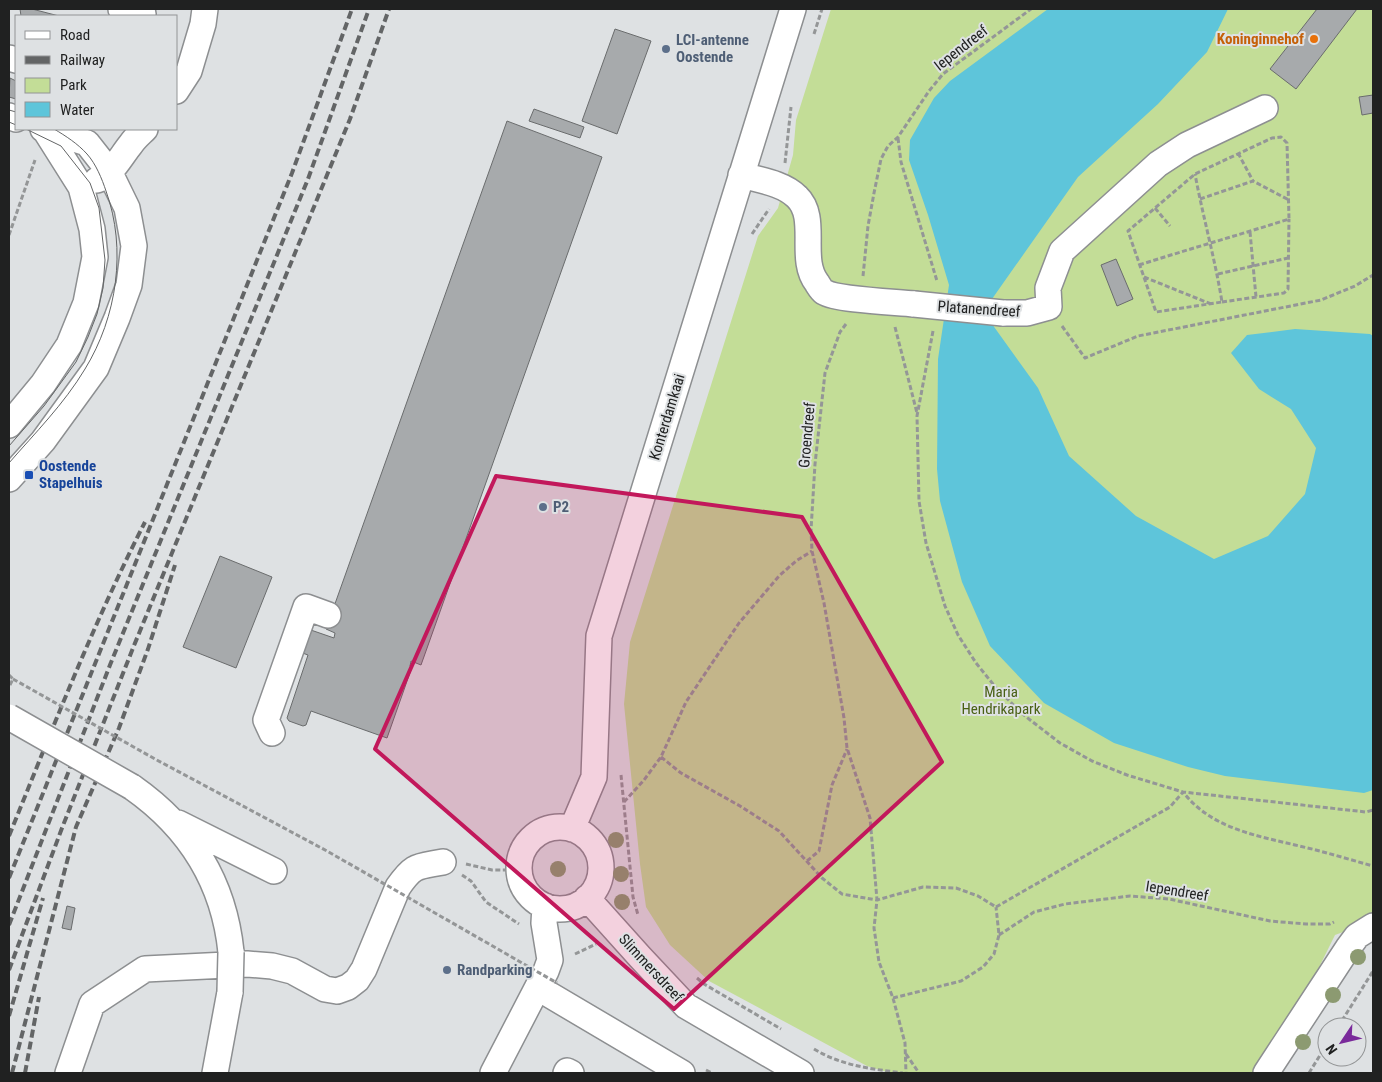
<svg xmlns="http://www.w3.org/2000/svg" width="1382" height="1082" font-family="'Roboto Condensed',sans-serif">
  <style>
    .green { fill: #c3dd97 }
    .water { fill: #5ec5da }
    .building { fill: #a7aaac; stroke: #6a6c6d }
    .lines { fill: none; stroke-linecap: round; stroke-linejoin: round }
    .minor-casing { stroke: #8d8f91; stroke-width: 28 }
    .path { stroke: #949697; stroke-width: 3; stroke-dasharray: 5 2.5; stroke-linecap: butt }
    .minor { stroke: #fff; stroke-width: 25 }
    .tram { stroke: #636566; stroke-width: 1 }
    .rail { stroke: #636566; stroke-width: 4; stroke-dasharray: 8 4; stroke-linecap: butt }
    .minor-bridge-casing { stroke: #8d8f91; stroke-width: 28; stroke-linecap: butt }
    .path-bridge { stroke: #949697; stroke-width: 3; stroke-dasharray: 5 2.5; stroke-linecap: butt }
    .minor-bridge { stroke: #fff; stroke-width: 25 }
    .tree { fill: #8c9a71 }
    .marked { fill: #c2185b; fill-opacity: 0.2; stroke: #c2185b; stroke-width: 4; stroke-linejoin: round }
    .food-dot { fill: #e8710a; stroke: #dee1e3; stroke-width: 2 }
    .service-dot { fill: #5c6f8a; stroke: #dee1e3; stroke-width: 2 }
    .transit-dot { fill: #1a4fb4; stroke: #dee1e3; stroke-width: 2 }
    .labels { text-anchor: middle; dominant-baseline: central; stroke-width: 4; stroke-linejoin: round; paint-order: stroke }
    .food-label { font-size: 15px; font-weight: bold; fill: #c56008; stroke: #dee1e3; text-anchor: end }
    .service-label { font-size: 15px; font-weight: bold; fill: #4e5e75; stroke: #dee1e3; text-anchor: start }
    .street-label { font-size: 15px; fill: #202121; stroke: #dee1e3 }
    .transit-label { font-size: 15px; font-weight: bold; fill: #164399; stroke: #dee1e3; text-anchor: start }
    .park-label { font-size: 15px; fill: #496014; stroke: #dee1e3 }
  </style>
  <rect width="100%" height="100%" fill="#dee1e3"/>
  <!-- green -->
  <path class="green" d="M831,9H1373V921L1335,935L1276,1054L1262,1073H890L867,1066L709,981L670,945L646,907L640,864L624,704L630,642L758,236L778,208L793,155L796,120Z"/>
  <!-- water -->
  <path class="water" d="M1048,9H1228L1207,52L1158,104L1078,177L992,299V324L1038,388L1069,456L1136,516L1214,559L1268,536L1305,494L1316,448L1291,409L1259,389L1231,353L1247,335L1295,329L1370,334L1373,336V790L1364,793L1225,776L1188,767L1114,743L1044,703L990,646L962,582L940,501L937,469L938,359L949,285L928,215L909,160L910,140L934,98L950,81Z"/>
  <!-- building -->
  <path class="building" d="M20,9H32L59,16H21Z
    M1317,9H1357L1296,89L1270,69Z
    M615,29L651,41L617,134L582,121Z
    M10,78L16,81V99L9,97Z
    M1373,95V113L1362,115L1359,97Z
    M534,109L584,127L580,138L529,121Z
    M507,121L602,157L421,665L411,661L410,666L412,667L387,738L311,711L306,725L303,726L289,721L287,718L308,655L297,651L305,628L334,638L335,633L326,629Z
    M1116,259L1133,299L1117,306L1101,265Z
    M220,556L272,577L236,668L183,647Z
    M67,906L75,908L71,930L62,928Z"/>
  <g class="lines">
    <defs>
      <path id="minor" d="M121,9L143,14
        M9,58L16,60
        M176,91L189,71L203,24L205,9
        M9,116L16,119
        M741,175C759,180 783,183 797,197C819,218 798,259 817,283C819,286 821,290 824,292C837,300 895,302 914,304
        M97,180C112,175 121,156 131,144C135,138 140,134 145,129
        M1003,313H1027L1049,307L1048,288L1062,251L1158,164L1187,145L1265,108
        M9,425L43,384L69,345L86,303L95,257L92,229L81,187L45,130
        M9,479L43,441L96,368L117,318L129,285L134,246L127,208L109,171L87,143L43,129
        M272,733L266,720L306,607L328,615
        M132,787C189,827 224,882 231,952
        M178,823L274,871
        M519 868a41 41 0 1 1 82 0a41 41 0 1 1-82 0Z
        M572,829L594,777L599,636L793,9
        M587,898L640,957L686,1006L801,1073
        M550,995L682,1073
        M68,1073L92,1004L145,969L247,964L272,966L292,971L325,989L337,991L348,987L357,980L364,969L398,887C414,864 417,867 443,862
        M215,1073L230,992
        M493,1073L546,971L550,960L544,923L545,906
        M566,1073L567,1071L571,1073
        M1266,1073L1348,948L1357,936L1373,926"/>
    </defs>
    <!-- minor casing -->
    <use href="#minor" class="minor-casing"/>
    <!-- path -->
    <path class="path" d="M814,34L822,9
      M898,138L901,162L937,281
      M1238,153L1253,181
      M785,163L791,107
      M1200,199L1253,181L1289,200
      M1155,208L1170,226
      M1250,232L1256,297
      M752,234L769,209
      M9,235L35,160
      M1139,265C1189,249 1239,235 1289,219L1287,143L1281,137L1272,138L1195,174L1128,231L1156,312L1222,302C1215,259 1203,217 1195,174
      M1218,274L1288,258
      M863,276L868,226L874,193L881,159L888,146L898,137L929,91L943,74L1031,9
      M1144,277L1211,304
      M1222,302L1284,293L1288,289L1289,219
      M846,324L840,332L825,373L815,464L811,530L812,551L824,603L844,718L847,748L870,818L877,900L874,928L879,962L893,998L905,1043L906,1073
      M1062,326L1085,358L1138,336L1321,300L1355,286L1373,275
      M895,327L917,413
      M933,331L917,416L919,501L926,543L945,606L958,635L976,663L997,689L1025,716L1060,743L1092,761L1127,775L1183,792L1366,812L1373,810
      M9,675L13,679L9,687
      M661,757L681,773L740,806L779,831L822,878L842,894L877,900L923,887L956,888L978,896L996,907
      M621,775L633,897L638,915
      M624,802L644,780L661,757L686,702L739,623L779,576L796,561L812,551
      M807,861L819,851L832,785L847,749
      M466,864L492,870H519
      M462,875L471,881L486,902L519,924
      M996,907L1170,807L1183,792C1211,828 1254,835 1295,845C1322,851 1348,859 1373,866
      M999,935L1034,912L1065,904L1130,896L1169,899L1270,921L1306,924H1330L1334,922
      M575,954L596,944
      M697,978L704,984L781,1029
      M893,998L961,981L983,967L994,954L999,935L996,907
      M1338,1027L1373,971
      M814,1049C842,1066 872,1069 903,1073
      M906,1054L919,1073
      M706,1070L712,1073
      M1309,1073L1327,1044"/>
    <!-- minor -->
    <use href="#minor" class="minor"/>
    <!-- tram -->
    <path class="tram" d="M9,110L16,112
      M9,122L16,125
      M9,446L44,406L76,362L88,337L97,314L103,288L105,260L99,208L90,183L61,146L26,129
      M9,463C35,433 64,404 85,369C117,317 127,249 106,191C102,179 96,164 87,154C78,144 66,136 54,129"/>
    <!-- rail -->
    <path class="rail" d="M9,836C52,730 93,624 145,522
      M9,878L292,173L352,9
      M9,925L110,665L308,179L369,9
      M9,970L62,828L133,648L350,119L389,9
      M9,1016L43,898
      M12,1073L76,827L119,728L148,649L175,565
      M25,1073L39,997"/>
    <defs>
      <path id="minor-bridge" d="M914,304L1003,313
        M9,717L132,787
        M230,992L231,952"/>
    </defs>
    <!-- minor-bridge casing -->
    <use href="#minor-bridge" class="minor-bridge-casing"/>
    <!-- path-bridge -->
    <path class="path-bridge" d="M13,679L155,759L327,851L557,983"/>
    <!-- minor-bridge -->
    <use href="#minor-bridge" class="minor-bridge"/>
  </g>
  <!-- trees -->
  <g class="tree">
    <circle cx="616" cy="840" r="8"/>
    <circle cx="558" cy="869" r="8"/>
    <circle cx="621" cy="874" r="8"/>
    <circle cx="622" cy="902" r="8"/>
    <circle cx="1358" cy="957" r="8"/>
    <circle cx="1333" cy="995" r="8"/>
    <circle cx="1303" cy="1042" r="8"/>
  </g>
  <!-- marked area -->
  <path class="marked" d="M496,476L802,517L942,762L674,1009L375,749Z"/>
  <!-- markers -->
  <circle class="food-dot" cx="1314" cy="39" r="5"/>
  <g class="service-dot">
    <circle cx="666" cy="49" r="5"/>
    <circle cx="543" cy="507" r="5"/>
    <circle cx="447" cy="970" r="5"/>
  </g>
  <rect class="transit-dot" x="24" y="470" width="10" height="10" rx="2.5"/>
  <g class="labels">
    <!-- food labels -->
    <g class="food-label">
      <text x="1304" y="39">Koninginnehof</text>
    </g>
    <!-- service labels -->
    <g class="service-label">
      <text x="676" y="40">LCI-antenne<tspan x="676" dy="17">Oostende</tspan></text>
      <text x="553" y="507">P2</text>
      <text x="457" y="970">Randparking</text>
    </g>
    <!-- street labels -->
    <g class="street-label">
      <text transform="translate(961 48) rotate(-38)">Iependreef</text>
      <text transform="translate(979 309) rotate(4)">Platanendreef</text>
      <text transform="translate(667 417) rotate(-73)">Konterdamkaai</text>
      <text transform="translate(807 435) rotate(-85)">Groendreef</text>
      <text transform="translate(1177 891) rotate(9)">Iependreef</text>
      <text transform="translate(651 968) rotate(47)">Slimmersdreef</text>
    </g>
    <!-- transit labels -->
    <g class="transit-label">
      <text x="39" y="466">Oostende<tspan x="39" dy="17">Stapelhuis</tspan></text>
    </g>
    <!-- park labels -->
    <g class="park-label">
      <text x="1001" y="692">Maria<tspan x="1001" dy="17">Hendrikapark</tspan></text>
    </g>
  </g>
  <!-- border -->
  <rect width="1382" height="1082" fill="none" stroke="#202121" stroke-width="20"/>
  <!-- legend -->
  <rect x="15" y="15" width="162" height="115" fill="#dee1e3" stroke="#929495"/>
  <rect x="25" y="31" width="25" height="8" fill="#ffffff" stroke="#929495"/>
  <text x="60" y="40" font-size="15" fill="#202121">Road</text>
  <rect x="25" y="56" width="25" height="8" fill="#636566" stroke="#929495"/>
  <text x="60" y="65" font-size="15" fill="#202121">Railway</text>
  <rect x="25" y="78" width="25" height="15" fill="#c3dd97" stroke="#929495"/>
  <text x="60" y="90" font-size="15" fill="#202121">Park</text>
  <rect x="25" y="102" width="25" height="15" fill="#5ec5da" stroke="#929495"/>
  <text x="60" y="115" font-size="15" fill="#202121">Water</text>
  <!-- north arrow -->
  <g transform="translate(1342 1042) rotate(235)"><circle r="24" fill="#dee1e3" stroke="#929495"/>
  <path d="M0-4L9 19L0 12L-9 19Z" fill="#7a2a9b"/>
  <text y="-8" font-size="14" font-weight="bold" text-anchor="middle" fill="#202121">N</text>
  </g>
</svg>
